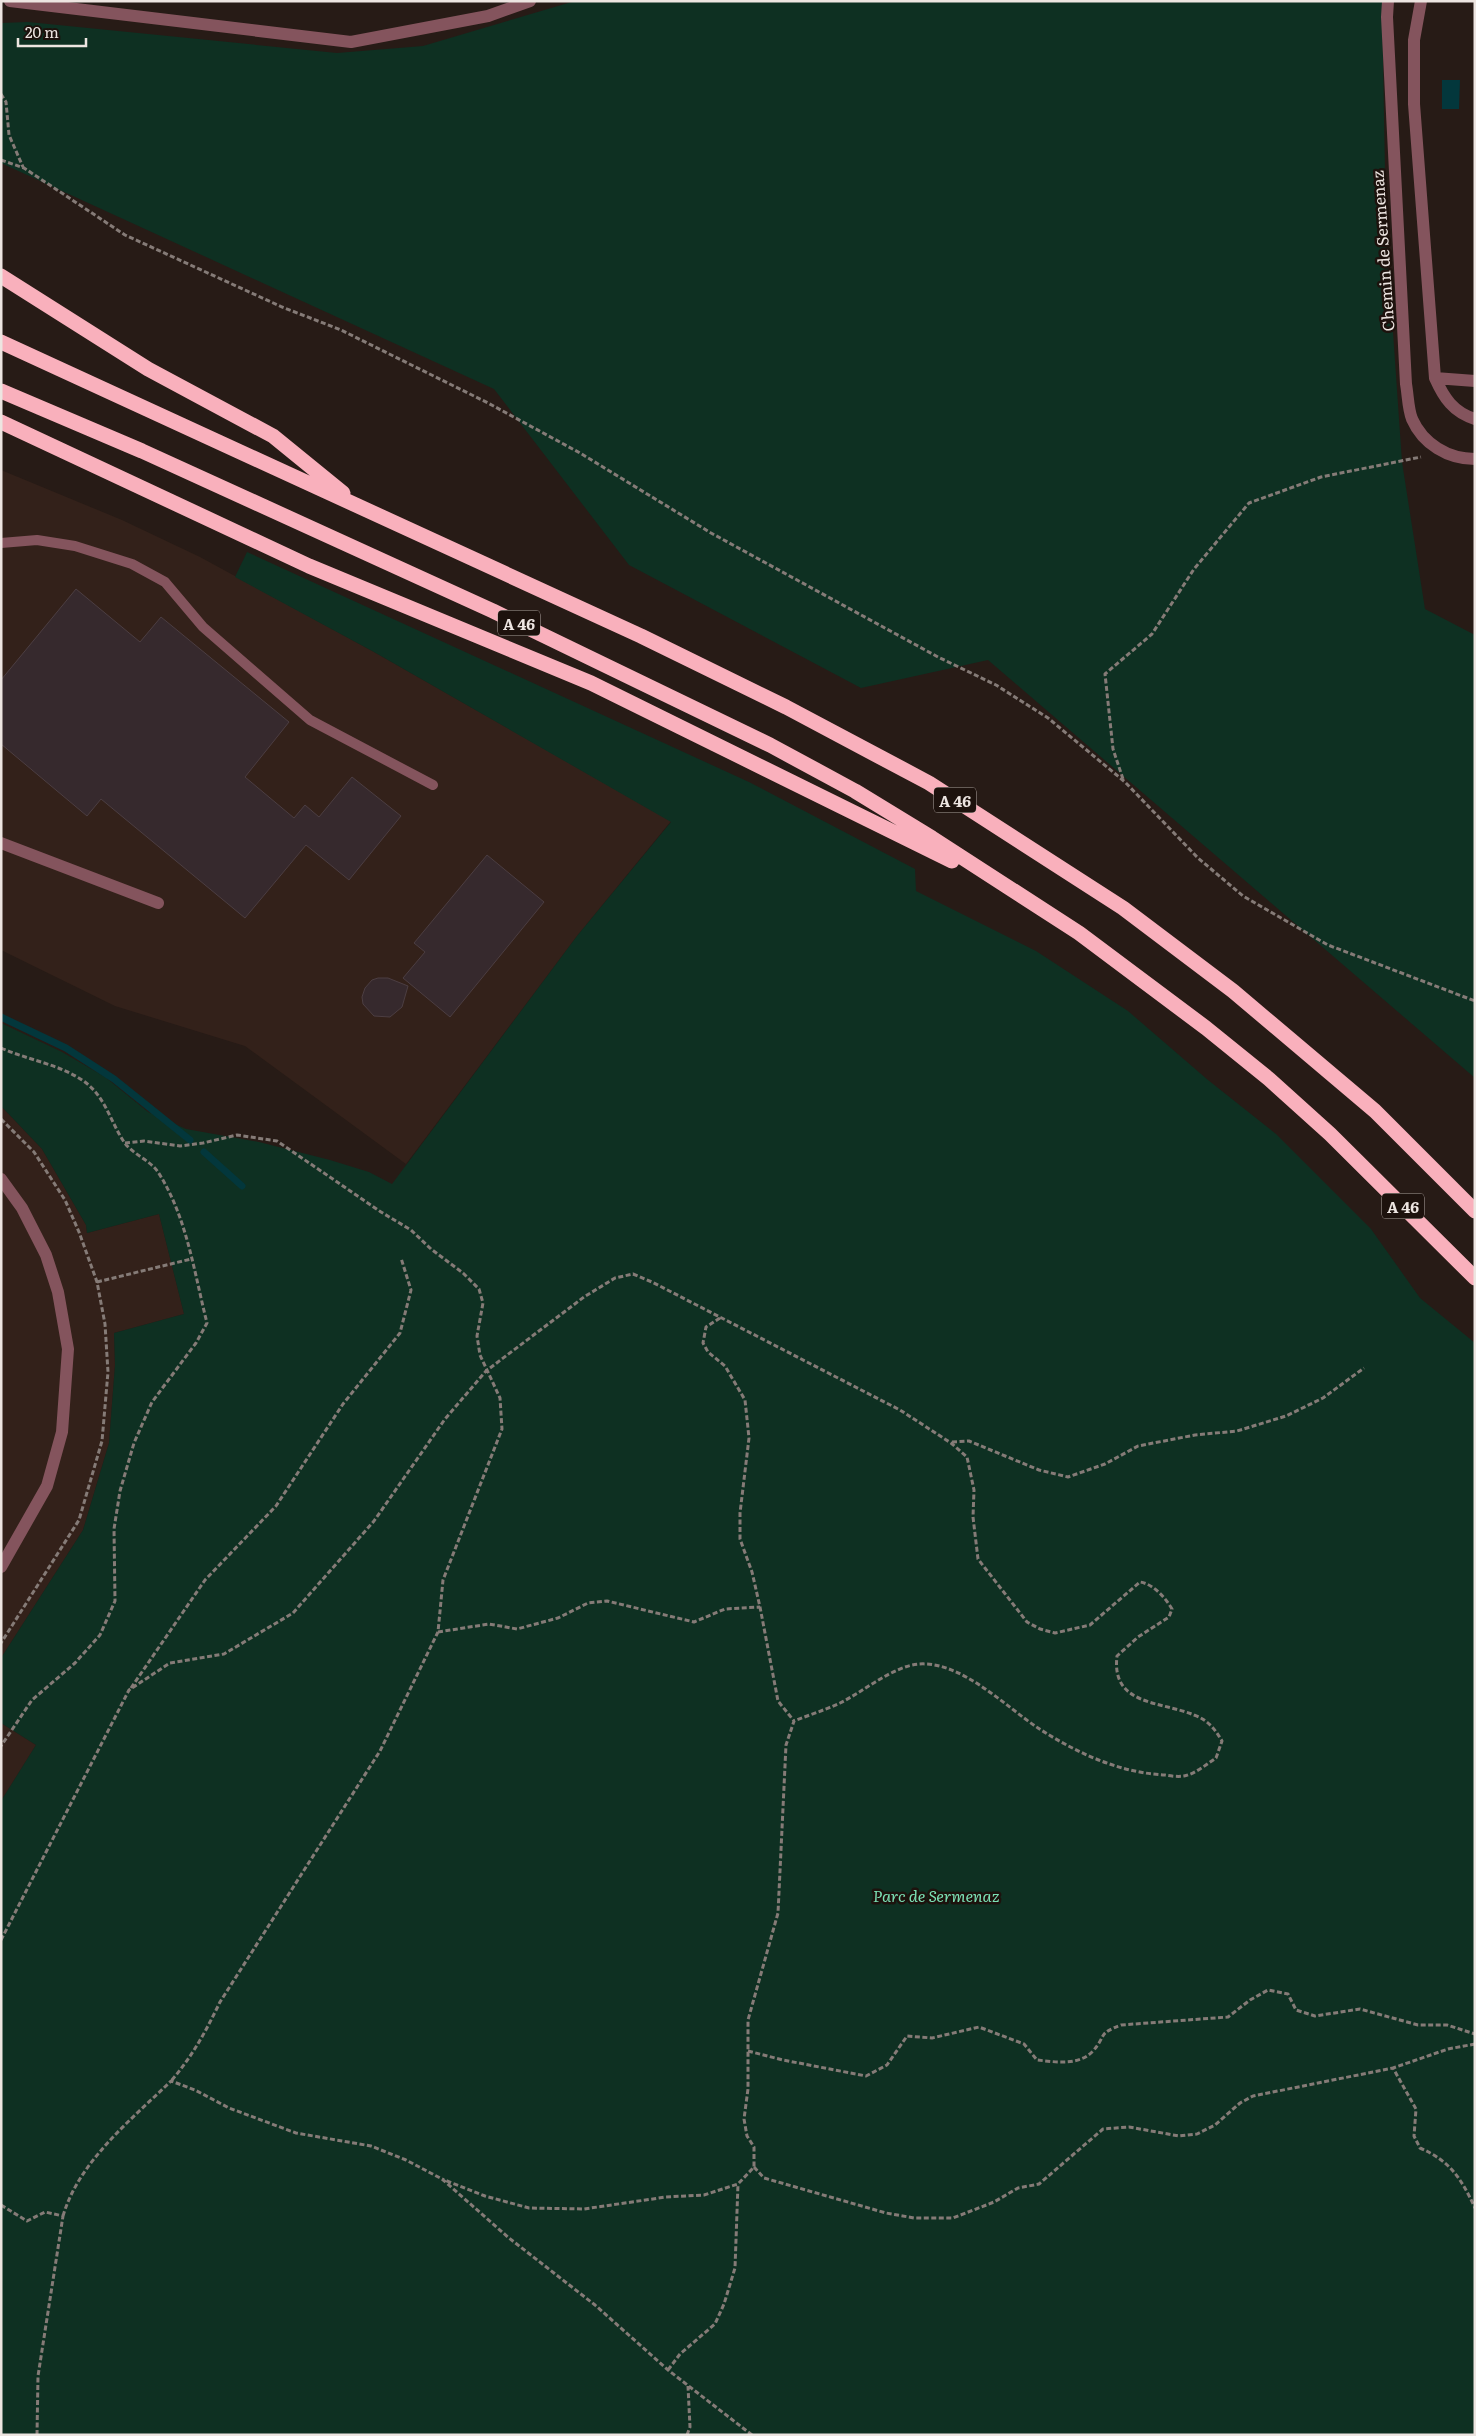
<svg xmlns="http://www.w3.org/2000/svg" width="1476" height="2436" font-family="Literata,serif">
  <style>
    .built { fill: #33211a }
    .green { fill: #0e3022 }
    .water { fill: #03373c }
    .lines { fill: none; stroke-linecap: round; stroke-linejoin: round }
    .stream { stroke: #03373c; stroke-width: 7 }
    .building { fill: #36292d; stroke: #4c3e42 }
    .path { stroke: #857b77; stroke-width: 3; stroke-dasharray: 5 2.5; stroke-linecap: butt }
    .lane { stroke: #84545d; stroke-width: 10 }
    .street { stroke: #84545d; stroke-width: 12 }
    .highway { stroke: #f9b0bc; stroke-width: 15 }
    .labels { text-anchor: middle; dominant-baseline: central; stroke-width: 5; stroke-linejoin: round; paint-order: stroke }
    .shield { fill: #1d120d; stroke: #afa6a1; stroke-width: 1 }
    .shield-label { font-size: 15px; font-weight: bold; fill: #ede5e1 }
    .street-label { font-size: 16px; fill: #ede5e1; stroke: #1d120d }
    .park-label { font-size: 16px; font-style: italic; fill: #7be1b5; stroke: #1d120d }
  </style>
  <rect width="100%" height="100%" fill="#271b16"/>
  <!-- built -->
  <path class="built" d="M1,470L122,520L200,557L374,652L671,821L577,936L406,1164L245,1046L115,1006L1,950Z
    M1,1106L42,1149L86,1225L87,1233L159,1214L184,1314L114,1333L115,1365L109,1443L83,1530L1,1658Z
    M1,1723L36,1745L1,1801Z"/>
  <!-- green -->
  <path class="green" d="M575,1H1382L1386,231L1402,462L1425,609L1475,635V1078L988,660L861,688L629,565L494,389L1,163V23L28,22L337,53L423,46Z
    M247,552L749,782L915,869L916,891L1036,951L1128,1011L1208,1080L1276,1134L1371,1229L1420,1298L1475,1343V2435H1V1801L36,1745L1,1723V1658L83,1530L109,1443L115,1365L114,1333L184,1314L159,1214L87,1233L86,1225L42,1149L1,1106V1023L62,1052L105,1077L148,1112L186,1129L259,1142L330,1160L369,1172L392,1184L577,936L671,822L374,652L235,577Z"/>
  <!-- water -->
  <path class="water" d="M1442,80H1460L1459,109H1442Z"/>
  <g class="lines">
    <!-- stream -->
    <path class="stream" d="M1,1017L66,1048L114,1079L190,1140
      M204,1152L242,1186"/>
  </g>
  <!-- building -->
  <path class="building" d="M76,589L140,642L161,617L289,722L245,777L294,818L305,805L319,817L352,777L401,816L349,880L306,845L245,918L101,799L87,816L1,744V680Z
    M487,855L544,902L450,1017L403,978L425,952L414,943Z
    M378,978H388L408,986L402,1007L390,1017L374,1016L363,1004L362,997L365,988L372,980Z"/>
  <g class="lines">
    <!-- path -->
    <path class="path" d="M1,94L6,102L9,135L23,167
      M1,160L24,168L125,235L282,307L341,330L488,403L580,453L711,533L938,657L996,685L1048,718L1125,782L1198,858L1243,896L1328,945L1475,1001
      M1123,779L1113,749L1105,674L1152,634L1194,569L1249,503L1321,477L1421,457
      M1,1048C28,1060 58,1064 82,1080C105,1095 110,1121 124,1142C132,1154 150,1160 158,1172C187,1217 194,1272 207,1323L196,1343L152,1402L134,1443L120,1491L114,1529L115,1601L100,1635L75,1663L32,1700L1,1746
      M1,1119L34,1152L65,1200L79,1232L97,1282L105,1324L108,1372L102,1441L79,1520L1,1643
      M125,1143L144,1141L180,1146L203,1143L237,1135L277,1141L381,1212L411,1230L431,1249L463,1273L479,1289L483,1303L477,1336L480,1355L500,1398L502,1429L443,1580L438,1632L380,1751L220,2002C206,2031 192,2057 171,2081
      M97,1282L191,1259
      M720,1318L706,1327L703,1343L708,1352L725,1366L745,1400L749,1438L740,1513V1539L752,1572L760,1607L778,1701L794,1721
      M952,1442L969,1441L1039,1470L1068,1477L1105,1464L1138,1446L1195,1435L1237,1431L1286,1416L1323,1398L1364,1368
      M438,1632L489,1624L517,1629L558,1618L588,1603L607,1601L694,1622L725,1609L760,1607
      M131,1688L205,1580L276,1506L343,1404L400,1333L411,1290L401,1258
      M1,1940L129,1690L170,1663L224,1654L293,1613L374,1521L445,1419L486,1371L584,1297L615,1278L633,1274L652,1282L900,1410L951,1443L967,1457L974,1490L973,1517L978,1559L1027,1622L1040,1629L1055,1633L1090,1625L1140,1582C1153,1584 1165,1597 1172,1609L1169,1617L1138,1637L1117,1656C1111,1706 1161,1701 1194,1715C1208,1720 1215,1729 1222,1741L1216,1758C1207,1764 1195,1774 1184,1776C1178,1777 1170,1776 1165,1775C1119,1773 1075,1752 1038,1728C1005,1706 961,1661 919,1664C893,1666 863,1692 840,1703C825,1710 809,1715 794,1721L786,1745L778,1913L748,2020V2089L744,2119L747,2136L754,2147V2167L738,2184L704,2195L666,2197L584,2209L529,2208L485,2196L442,2179
      M1475,2044L1448,2049L1393,2068L1416,2109L1414,2136L1420,2148C1450,2161 1461,2178 1475,2208
      M748,2051L783,2060L866,2076L887,2065L907,2036L932,2038L979,2027L1024,2044L1037,2060C1056,2062 1079,2066 1093,2051C1107,2035 1097,2034 1121,2025L1228,2017L1250,2000L1268,1990L1288,1994L1296,2010L1315,2016L1360,2009L1418,2025H1447L1475,2034
      M754,2167L764,2178L886,2213L914,2218H953L994,2202L1018,2188L1039,2184L1103,2129L1129,2127L1179,2136L1197,2134L1215,2125L1240,2103L1253,2096L1393,2068
      M1,2205L27,2221L45,2212L63,2216L38,2376L37,2435
      M63,2216C79,2161 131,2120 171,2081L195,2090L229,2108L296,2133L371,2146L406,2160L442,2179L509,2238L595,2305L668,2370L752,2435
      M668,2370L680,2354L715,2324L724,2304L735,2268L738,2184
      M687,2435L690,2427L688,2386"/>
    <!-- lane -->
    <path class="lane" d="M1,543L37,540L75,546L132,564L165,582L203,627L310,720L433,785"/>
    <!-- street -->
    <path class="street" d="M10,1L351,42L488,16L530,1
      M1388,1L1387,17L1406,384C1408,395 1408,409 1412,419C1423,444 1448,459 1475,459
      M1421,1L1414,40V104L1435,378C1444,398 1453,412 1475,419
      M1435,378L1475,381
      M1,843L158,903
      M1,1179L22,1208L46,1255L58,1292L68,1349L62,1432L47,1486L1,1567"/>
    <!-- highway -->
    <path class="highway" d="M1,276L148,369L273,436L343,493
      M1,342L641,636L786,707L929,783L1123,908L1233,991L1375,1111L1475,1211
      M1,391L142,451L493,611L770,745L855,791L932,838L1079,933L1206,1028L1269,1079L1330,1134L1475,1278
      M1,422L309,566L591,683L952,861"/>
  </g>
  <g class="labels">
    <!-- shield labels -->
    <g class="shield">
      <rect x="498" y="610.5" width="42" height="25" rx="4"/>
      <rect x="934" y="787.5" width="42" height="25" rx="4"/>
      <rect x="1382" y="1193.5" width="42" height="25" rx="4"/>
    </g>
    <g class="shield-label">
      <text x="519" y="623">A 46</text>
      <text x="955" y="800">A 46</text>
      <text x="1403" y="1206">A 46</text>
    </g>
    <!-- street labels -->
    <g class="street-label">
      <text transform="translate(1382 251) rotate(-94)">Chemin de Sermenaz</text>
    </g>
    <!-- park labels -->
    <g class="park-label">
      <text x="936" y="1895">Parc de Sermenaz</text>
    </g>
  </g>
  <!-- border -->
  <rect width="1476" height="2436" fill="none" stroke="#ede5e1" stroke-width="5"/>
  <!-- scale -->
  <path d="M18 38v8h68v-8" fill="none" stroke="#ede5e1" stroke-width="2.5"/>
  <text x="25" y="38" font-size="15" fill="#ede5e1" stroke="#1d120d" stroke-width="4" paint-order="stroke">20 m</text>
</svg>
